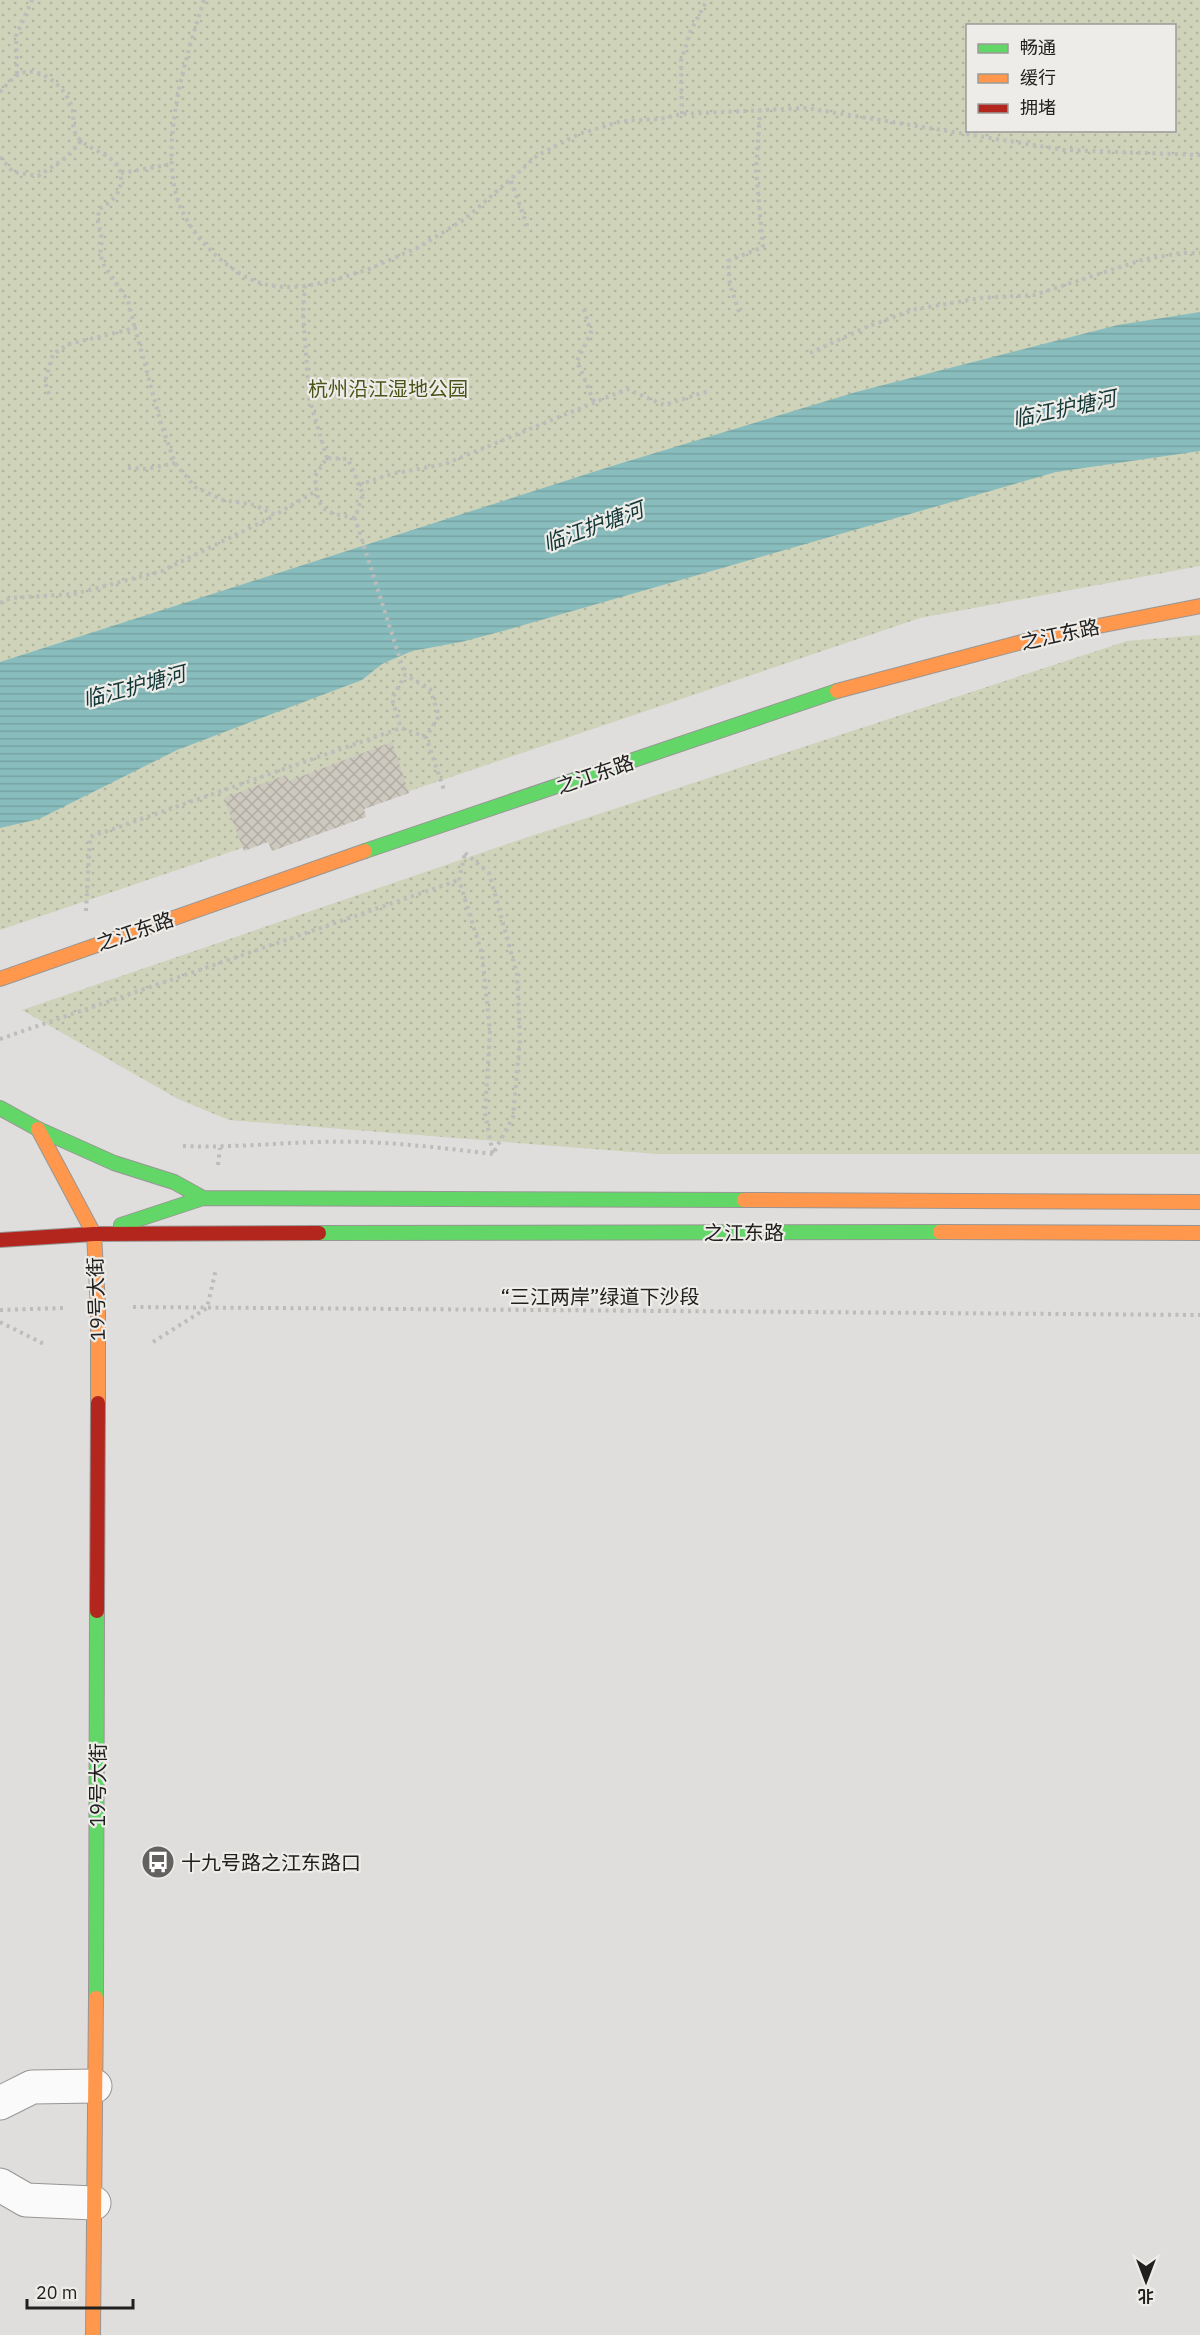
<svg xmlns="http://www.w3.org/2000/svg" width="1200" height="2335" font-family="'IBM Plex Sans','Noto Sans SC',sans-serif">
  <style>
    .park { fill: url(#park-dots); fill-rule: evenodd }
    .water { fill: url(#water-rules) }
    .building { fill: url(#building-cross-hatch) }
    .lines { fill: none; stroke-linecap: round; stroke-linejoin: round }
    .street-casing { stroke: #989695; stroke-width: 35 }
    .fast-casing { stroke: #989695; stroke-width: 16 }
    .slow-casing { stroke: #989695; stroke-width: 16 }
    .jam-casing { stroke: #989695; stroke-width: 16 }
    .path { stroke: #bcbcbb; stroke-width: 4; stroke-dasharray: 3 4.5; stroke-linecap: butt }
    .street { stroke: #fafafa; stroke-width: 33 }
    .fast { stroke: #63d668; stroke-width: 14 }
    .slow { stroke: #ff974d; stroke-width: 14 }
    .jam { stroke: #b3261e; stroke-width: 14 }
    .labels { text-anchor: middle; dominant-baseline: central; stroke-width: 4.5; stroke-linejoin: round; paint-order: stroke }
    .park-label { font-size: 20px; fill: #4c5517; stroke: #edece8 }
    .street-label { font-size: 20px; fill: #21201f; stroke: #edece8 }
    .poi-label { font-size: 20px; fill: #21201f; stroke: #edece8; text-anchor: start }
    .water-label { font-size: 21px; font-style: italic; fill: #123737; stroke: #edece8 }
  </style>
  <defs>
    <pattern id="park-dots" width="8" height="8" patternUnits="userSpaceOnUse" patternTransform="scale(1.5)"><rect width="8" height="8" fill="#ced3b9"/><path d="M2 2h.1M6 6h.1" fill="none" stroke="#b1b59f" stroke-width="1.8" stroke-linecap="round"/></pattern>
    <pattern id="water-rules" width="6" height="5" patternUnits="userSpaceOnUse" patternTransform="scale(1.5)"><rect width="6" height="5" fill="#89bdbd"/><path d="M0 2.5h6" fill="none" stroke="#76a2a2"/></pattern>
    <pattern id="building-cross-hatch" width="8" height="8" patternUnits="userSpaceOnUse" patternTransform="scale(1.5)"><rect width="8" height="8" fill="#cec9bf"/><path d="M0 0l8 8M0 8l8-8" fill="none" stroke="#b1aca4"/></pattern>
  </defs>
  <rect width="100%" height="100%" fill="#dfdedc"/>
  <!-- park -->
  <path class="park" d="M0,0H1200V566L920,618L0,930ZM968,26H1174V130H968Z
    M1200,635V1154H657L229,1120L178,1099L22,1010L513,842L1127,641Z"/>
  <!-- water -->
  <path class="water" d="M1200,312V451L1056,472L503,631L461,642L412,651L382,664L362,680L177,750L39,819L0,828V662L612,466L856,392L1118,325Z"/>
  <!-- building -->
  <path class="building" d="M392,742L409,793L364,809L366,817L272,851L268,842L244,851L224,798L286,775L289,781Z"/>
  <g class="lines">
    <defs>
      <path id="street" d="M0,2103L32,2087L95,2086
        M0,2185L26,2200L94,2203"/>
      <path id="fast" d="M365,851L837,691
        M0,1108L38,1129L114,1163L174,1182L203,1198
        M121,1225L203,1198L744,1200
        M319,1233L940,1232
        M96,1998L97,1611"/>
      <path id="slow" d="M837,691L1037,638L1200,606
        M0,979L365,851
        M38,1129L94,1234L98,1307V1403
        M744,1200L1200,1202
        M940,1232L1200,1233
        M93,2335L96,1998"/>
      <path id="jam" d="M0,1240L94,1234L319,1233
        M97,1611L98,1403"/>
    </defs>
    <!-- street casing -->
    <use href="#street" class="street-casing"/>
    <!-- fast casing -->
    <use href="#fast" class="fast-casing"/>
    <!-- slow casing -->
    <use href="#slow" class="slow-casing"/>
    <!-- jam casing -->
    <use href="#jam" class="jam-casing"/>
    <!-- path -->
    <path class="path" d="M204,0C186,56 157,148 180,206C189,228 206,248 225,263C250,283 273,290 305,286
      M17,74L16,36L32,0
      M0,92C5,87 10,80 16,76C37,61 67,88 72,108C75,117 71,126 76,135C88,153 123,153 121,181C120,195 110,203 99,209L98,221L102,239L100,254L104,265L128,301L135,328
      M682,114L681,61L691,30L707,0
      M0,157L13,172L38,176L67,157L81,141
      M121,173L172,164
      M511,181L528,228
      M584,309L591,333L577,361L594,402
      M739,312L730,285L728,261L763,247L756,170L760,111
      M810,353L869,326L916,309L981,298L1034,295L1145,259L1181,253H1200
      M49,394L45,382L53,354L69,344L135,328L161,424L175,463L195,487L223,500L255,505L275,515L316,491
      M327,458L309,398L303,312L305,286L331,281L369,269L419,247L465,219L538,155L579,134L622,121L660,119L682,114L806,108L1064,150L1200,155
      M128,468L146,469L175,463
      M359,485L391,474L445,464L627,389L664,405L709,391
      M355,518C321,512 318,511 315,476L327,458L348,459L363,494L355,518L405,675
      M0,603L11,598L74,594L162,571L274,516
      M426,737L401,728L392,699L405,675L430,689L439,716L426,737L444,790
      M465,853L489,873L517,974L520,1039L513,1117L493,1154L485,1113L490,1031L482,954L459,880Z
      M86,911L90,837L401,728
      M0,1039L459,880
      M183,1146C229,1148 274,1143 320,1142C378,1140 435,1147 493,1154
      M218,1165L220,1148
      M133,1307L1200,1315
      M0,1310L65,1308
      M0,1322L44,1344
      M153,1342L207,1308L216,1269"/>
    <!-- street -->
    <use href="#street" class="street"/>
    <!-- fast -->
    <use href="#fast" class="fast"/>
    <!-- slow -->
    <use href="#slow" class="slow"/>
    <!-- jam -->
    <use href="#jam" class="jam"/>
  </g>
  <!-- icons -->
  <defs>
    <symbol id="bus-disc" viewBox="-11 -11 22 22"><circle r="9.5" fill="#646261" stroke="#edece8"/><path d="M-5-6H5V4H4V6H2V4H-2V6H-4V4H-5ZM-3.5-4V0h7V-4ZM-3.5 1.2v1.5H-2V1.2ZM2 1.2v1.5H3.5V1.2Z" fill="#fff"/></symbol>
  </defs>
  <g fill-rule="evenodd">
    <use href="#bus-disc" x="139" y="1843" width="38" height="38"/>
  </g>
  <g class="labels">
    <!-- park labels -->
    <g class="park-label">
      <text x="388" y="388">杭州沿江湿地公园</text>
    </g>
    <!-- street labels -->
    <g class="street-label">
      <text transform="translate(1060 634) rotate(-12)">之江东路</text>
      <text transform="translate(595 774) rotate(-19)">之江东路</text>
      <text transform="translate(135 931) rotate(-19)">之江东路</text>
      <text x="744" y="1232">之江东路</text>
      <text x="600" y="1296">“三江两岸”绿道下沙段</text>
      <text transform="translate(96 1299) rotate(-92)">19号大街</text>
      <text transform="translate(97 1785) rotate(-90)">19号大街</text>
    </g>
    <!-- poi labels -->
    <g class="poi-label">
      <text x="181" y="1862">十九号路之江东路口</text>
    </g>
    <!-- water labels -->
    <g class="water-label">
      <text transform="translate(1064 408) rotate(-12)">临江护塘河</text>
      <text transform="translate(593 526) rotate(-20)">临江护塘河</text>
      <text transform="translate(134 686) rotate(-15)">临江护塘河</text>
    </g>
  </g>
  <!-- legend -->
  <rect x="966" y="24" width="210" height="108" fill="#edece8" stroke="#9b9a98" stroke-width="1.5"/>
  <rect x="978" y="44" width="30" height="9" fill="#63d668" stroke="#9b9a98" stroke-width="1.5"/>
  <text x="1020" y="54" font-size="18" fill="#21201f">畅通</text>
  <rect x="978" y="74" width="30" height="9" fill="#ff974d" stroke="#9b9a98" stroke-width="1.5"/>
  <text x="1020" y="84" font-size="18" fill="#21201f">缓行</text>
  <rect x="978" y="104" width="30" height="9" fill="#b3261e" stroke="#9b9a98" stroke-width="1.5"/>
  <text x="1020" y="114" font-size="18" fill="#21201f">拥堵</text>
  <!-- north arrow -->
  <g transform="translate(1146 2281) rotate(180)" stroke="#edece8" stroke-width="4.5" paint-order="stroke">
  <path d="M0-4.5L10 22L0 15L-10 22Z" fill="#21201f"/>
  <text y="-9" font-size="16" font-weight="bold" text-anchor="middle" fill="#21201f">北</text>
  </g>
  <!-- scale -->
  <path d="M27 2299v9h106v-9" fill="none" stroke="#21201f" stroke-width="3"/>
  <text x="36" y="2299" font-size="18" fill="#21201f" stroke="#edece8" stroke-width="4.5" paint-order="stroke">20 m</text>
</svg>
